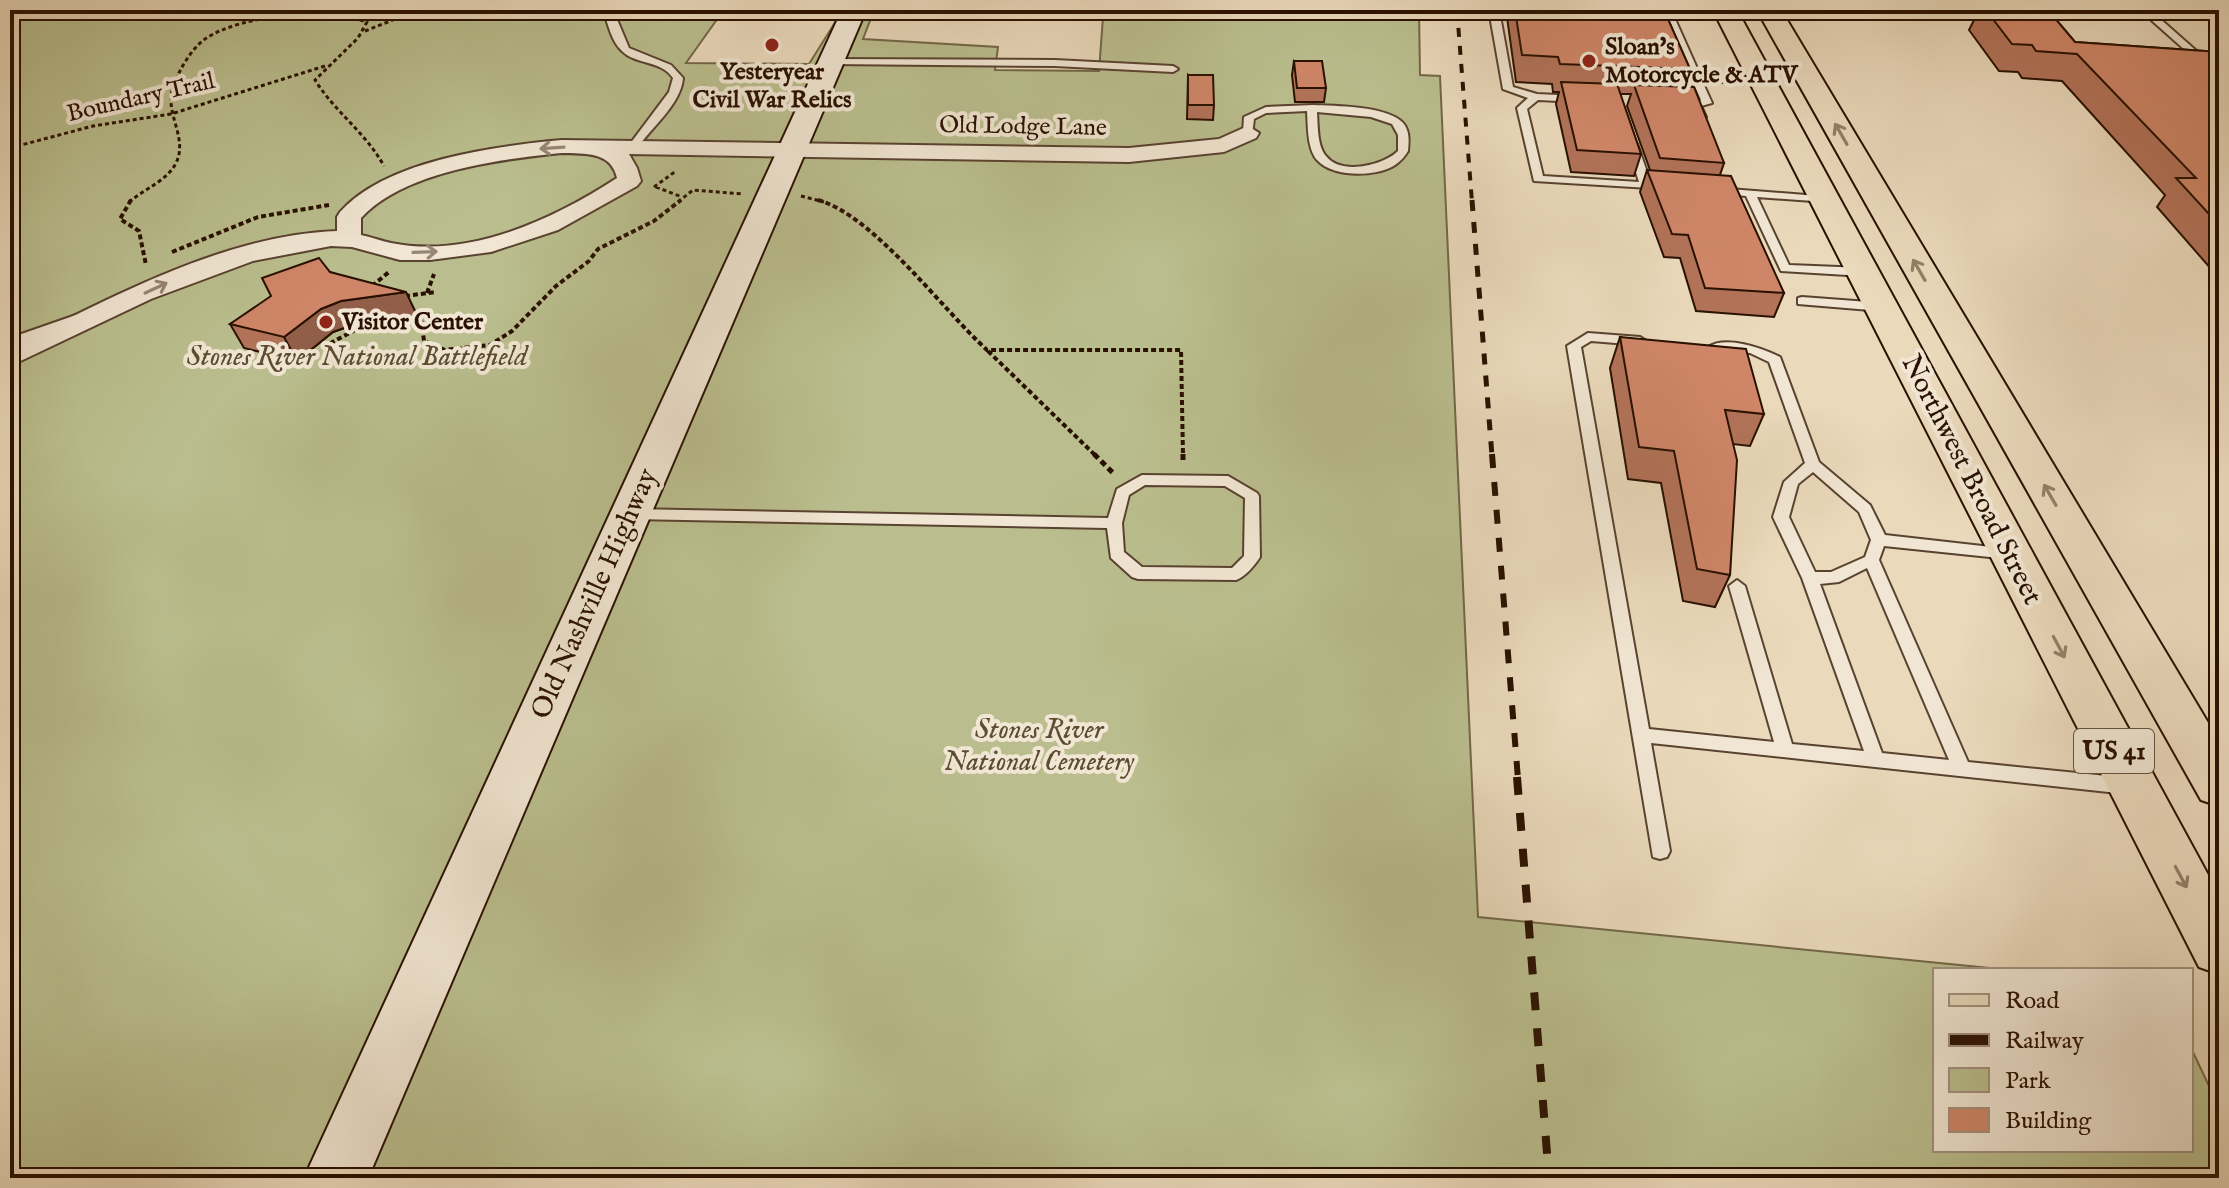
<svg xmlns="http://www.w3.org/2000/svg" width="2229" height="1188" font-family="'IM FELL English',serif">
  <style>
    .green { fill: #babe8e; stroke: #726747; stroke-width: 2; fill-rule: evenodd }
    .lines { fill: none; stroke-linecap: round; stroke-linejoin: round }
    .service-casing { stroke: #59422f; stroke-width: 4 }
    .minor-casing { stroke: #59422f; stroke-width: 4 }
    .secondary-casing { stroke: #291000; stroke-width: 4 }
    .primary-casing { stroke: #291000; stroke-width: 4 }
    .path-far2 { stroke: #291000; stroke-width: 3; stroke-dasharray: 4 3; stroke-linecap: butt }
    .path-far1 { stroke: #291000; stroke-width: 4; stroke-dasharray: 5 3; stroke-linecap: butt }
    .path { stroke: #291000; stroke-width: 5; stroke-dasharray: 6 4; stroke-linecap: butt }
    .service { fill: #f1e6d3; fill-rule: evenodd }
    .minor { fill: #f1e6d3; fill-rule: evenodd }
    .secondary { fill: #f1e6d3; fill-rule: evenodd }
    .primary { fill: #ead9bb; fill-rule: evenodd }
    .rail-far3 { stroke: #291000; stroke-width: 4; stroke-dasharray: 9 9; stroke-linecap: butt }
    .rail-far2 { stroke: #291000; stroke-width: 5; stroke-dasharray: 11 11; stroke-linecap: butt }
    .rail-far1 { stroke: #291000; stroke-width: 6; stroke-dasharray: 14 14; stroke-linecap: butt }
    .rail { stroke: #291000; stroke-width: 8; stroke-dasharray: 18 18; stroke-linecap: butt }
    .wall { fill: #b27359; stroke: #291000; stroke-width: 2 }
    .shaded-wall { fill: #915e49; stroke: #291000; stroke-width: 2 }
    .building { fill: #cf8668; stroke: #291000; stroke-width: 2 }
    .oneway { stroke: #937f67 }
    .oneway2 { stroke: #978674 }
    .poi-dot { fill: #8f2418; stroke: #f1e6d3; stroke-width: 3 }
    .labels { text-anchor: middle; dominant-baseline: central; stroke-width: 8; stroke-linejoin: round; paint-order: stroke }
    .far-poi-label { font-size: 24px; font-weight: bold; fill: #291000; stroke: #f1e6d3; text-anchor: start }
    .far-street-label { font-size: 24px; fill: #291000; stroke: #f1e6d3 }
    .shield { fill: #f1e6d3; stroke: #65503f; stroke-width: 2 }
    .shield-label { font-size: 26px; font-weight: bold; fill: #291000 }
    .park-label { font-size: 28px; font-style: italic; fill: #5c4d32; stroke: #f1e6d3 }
    .street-label { font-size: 28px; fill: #291000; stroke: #f1e6d3 }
  </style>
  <rect width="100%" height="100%" fill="#ead9bb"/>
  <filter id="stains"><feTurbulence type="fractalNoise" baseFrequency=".0025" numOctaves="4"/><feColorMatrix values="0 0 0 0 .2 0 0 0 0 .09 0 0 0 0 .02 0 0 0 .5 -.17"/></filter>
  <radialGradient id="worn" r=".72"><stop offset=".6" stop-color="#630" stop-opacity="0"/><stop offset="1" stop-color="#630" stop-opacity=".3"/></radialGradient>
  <!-- green -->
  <path class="green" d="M10,10H1419L1420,75L1440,76L1478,917L2010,970H1935V1150H2191V1048L2219,1107V1178H10ZM723,11L840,12L841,13L809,64L686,63ZM873,13L1103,17L1099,71L995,70L998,47L863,39Z"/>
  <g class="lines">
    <defs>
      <path id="service" d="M603,10H613L629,48L671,65L683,78C681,105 650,128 636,150L632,151L627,148L669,92L673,78C661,60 636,65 622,51C611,41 608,23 603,10Z
        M1489,10H1499L1513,87L1537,94L1579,96L1584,99L1579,102L1538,100L1527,109L1543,176L1639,182L1627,144L1632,141L1637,144L1651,183L1666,185V189L1534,181L1517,108L1528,98L1503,89Z
        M1661,10H1671L1700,75L1764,78L1769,81L1764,84L1702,81L1712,103L1701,106L1706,117L1697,119L1690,103L1701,100Z
        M1931,10H2016L2005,17L1936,13Z
        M2140,10H2150L2209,62V66H2203Z
        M831,59L1055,60L1173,66L1178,69L1173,72L1055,66L828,64V60Z
        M1313,105C1336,106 1383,106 1401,121C1410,129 1409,140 1408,151C1405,156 1401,161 1395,165C1377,177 1333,178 1317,160C1307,148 1308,126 1307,111L1266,113L1254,119L1252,135L1243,133L1244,117L1266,107ZM1317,112L1371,117L1392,124L1398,135V151C1384,165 1341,176 1326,156C1317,146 1318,125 1317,112Z
        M1717,188L1831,197V201L1827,202L1757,197L1789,265L1864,268L1870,272L1864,276L1781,271L1746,196L1713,193V189Z
        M1802,297L1882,303L1888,307L1882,311L1798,304V298Z
        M76,315L82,319L80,322L10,346V338Z
        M1588,333L1640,337L1646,341L1640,345L1591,341L1581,347L1649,729L1774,742L1729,586L1737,580L1745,586L1792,744L1864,751L1802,578L1773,517L1784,482L1805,463L1769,362L1750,353L1715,351L1708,347C1726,335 1762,348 1780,357L1819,462L1870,505L1885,535L2009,549L2017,554L2009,559L1884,546L1879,560L1968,762L2127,778L2133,781L2136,786L2133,791L2127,794L1651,743L1670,851L1667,857L1660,859L1653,857L1567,346ZM1813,472L1859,512L1871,540L1865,557L1831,572H1815L1789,517L1798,484ZM1867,568L1949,760L1882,753L1820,584L1839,582Z
        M1142,475L1228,476L1257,493L1259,496L1260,557C1255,565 1245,577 1236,580L1138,579L1132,577L1111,558L1107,528L631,519L623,514L631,509L1108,518L1117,489ZM1145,485L1225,486L1245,498L1244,556L1232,568L1142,567L1124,552L1122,523L1129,495Z"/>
      <path id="minor" d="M1248,126L1259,133L1256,138L1224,152L1129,162L629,154L637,168L641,181L637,186L558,230L491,252L430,260H400L352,247L331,246L253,261L151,299L10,366V347C110,299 223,235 337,231V217L340,212C386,160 496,146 562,140L1129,148L1219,139ZM562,153C585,154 611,151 617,178C554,219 469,259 391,243C381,241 371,237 361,235V218C404,171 502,159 562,153Z"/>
      <path id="secondary" d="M842,10H866L368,1178H304Z"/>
      <path id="primary" d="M1713,10H1737L2219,895V974L2199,967Z
        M1757,10H1781L2219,741V806L2201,800Z"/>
    </defs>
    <!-- service casing -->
    <use href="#service" class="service-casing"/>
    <!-- minor casing -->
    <use href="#minor" class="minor-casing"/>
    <!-- secondary casing -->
    <use href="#secondary" class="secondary-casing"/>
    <!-- primary casing -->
    <use href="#primary" class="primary-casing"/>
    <!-- path-far2 -->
    <path class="path-far2" d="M365,31L418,10
      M10,148L93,126L171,114L325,66
      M654,187L676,171
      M656,187L682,197
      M801,196L824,202
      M129,202C144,189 167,181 176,163C188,139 166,115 172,91C177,73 190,50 205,39C242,14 325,8 367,22L358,38L315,80C335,112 366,133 384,166
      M678,202L693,190L743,194"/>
    <!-- path-far1 -->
    <path class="path-far1" d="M131,200L120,219L139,231L146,265
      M818,200C873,215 943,310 987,350H1181L1183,456
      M172,252L258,217L329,205
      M372,286L389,272
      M427,293L434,274
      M405,296L436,292
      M323,347L357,329L421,319L424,341L445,350L490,345L512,331L556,286L589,261L598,249L654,221L681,200
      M988,351L1096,456"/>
    <!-- path -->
    <path class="path" d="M1094,454L1115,475
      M1183,454V464"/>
    <!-- service -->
    <use href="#service" class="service"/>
    <!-- minor -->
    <use href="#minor" class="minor"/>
    <!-- secondary -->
    <use href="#secondary" class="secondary"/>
    <!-- primary -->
    <use href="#primary" class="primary"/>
    <!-- rail-far3 -->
    <path class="rail-far3" d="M1457,10L1472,202"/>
    <!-- rail-far2 -->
    <path class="rail-far2" d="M1472,200L1492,456"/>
    <!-- rail-far1 -->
    <path class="rail-far1" d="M1492,454L1518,779"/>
    <!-- rail -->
    <path class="rail" d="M1517,777L1549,1178"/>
  </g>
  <!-- wall -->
  <path class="wall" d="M1506,10H1664L1690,69L1685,87L1724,163L1720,175L1784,293L1774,317L1696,311L1680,258L1664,257L1640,192L1647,170H1650L1627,106L1631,94H1620L1641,154L1634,176L1571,172L1556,104L1559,92H1553L1552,84L1516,82Z
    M1979,10H2048L2075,42L2219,52V278L2157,207L2165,195L2062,81L2022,78L2018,72L1999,71L1969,30Z
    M1294,61L1326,88L1324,102H1295L1292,75Z
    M1188,75L1214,105L1213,120L1187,119Z
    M330,272L417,315L353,325L333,332L297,361L244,348L230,324Z
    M1620,337L1764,414L1750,446L1733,444L1730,575L1715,607L1683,601L1661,483L1628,479L1610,368Z"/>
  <!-- shaded-wall -->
  <path class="shaded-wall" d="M406,292L417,315L353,325L333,332L297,361L284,337L321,309L341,301Z"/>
  <!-- building -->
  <path class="building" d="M1515,10H1664L1690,69L1560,64L1558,57L1522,55Z
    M1986,10H2048L2075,42L2219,52V225L2176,178H2196L2077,54L2036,51L2032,45L2012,44Z
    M1294,61H1322L1326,88H1297Z
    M1188,75H1213L1214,105H1188Z
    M1561,82L1617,84L1641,154L1577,150Z
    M1634,85L1694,87L1724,163L1660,158Z
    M1647,170L1731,176L1784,293L1705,288L1688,235L1672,234Z
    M319,258L330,272L406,292L341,301L321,309L284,337L230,324L271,296L262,278Z
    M1620,337L1746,349L1764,414L1725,410L1737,460L1730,575L1697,569L1674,451L1639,447Z"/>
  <!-- one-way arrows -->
  <defs><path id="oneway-shaft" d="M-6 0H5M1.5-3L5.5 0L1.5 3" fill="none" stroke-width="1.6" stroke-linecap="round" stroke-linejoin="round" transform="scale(2)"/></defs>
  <g class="oneway">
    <use href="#oneway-shaft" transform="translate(1841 134) rotate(-120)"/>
    <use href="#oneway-shaft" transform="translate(1919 270) rotate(-120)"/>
    <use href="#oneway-shaft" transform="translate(2050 495) rotate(-120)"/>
    <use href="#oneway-shaft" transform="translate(2059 647) rotate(62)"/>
    <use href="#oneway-shaft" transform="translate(2181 877) rotate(62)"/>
  </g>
  <g class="oneway2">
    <use href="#oneway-shaft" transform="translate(552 148) rotate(176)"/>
    <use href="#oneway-shaft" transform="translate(425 252) rotate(-2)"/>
    <use href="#oneway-shaft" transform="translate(156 288) rotate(-25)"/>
  </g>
  <!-- markers -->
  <g class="poi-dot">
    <circle cx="772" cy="45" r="8"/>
    <circle cx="1589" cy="61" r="8"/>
    <circle cx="326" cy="322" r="8"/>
  </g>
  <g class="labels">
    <!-- far-poi labels -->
    <g class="far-poi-label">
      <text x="1605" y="47">Sloan's<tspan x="1605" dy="28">Motorcycle &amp; ATV</tspan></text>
      <text x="772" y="72" text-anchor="middle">Yesteryear<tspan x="772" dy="28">Civil War Relics</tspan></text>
      <text x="342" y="322">Visitor Center</text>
    </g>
    <!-- far-street labels -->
    <g class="far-street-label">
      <text transform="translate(141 98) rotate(-13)">Boundary Trail</text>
      <text transform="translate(1023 127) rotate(1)">Old Lodge Lane</text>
    </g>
    <!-- shield labels -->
    <rect class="shield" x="2074" y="729" width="80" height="44" rx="6"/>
    <g class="shield-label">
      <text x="2114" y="751">US 41</text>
    </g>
    <!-- park labels -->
    <g class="park-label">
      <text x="357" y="357">Stones River National Battlefield</text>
      <text x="1039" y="730">Stones River<tspan x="1039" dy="32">National Cemetery</tspan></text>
    </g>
    <!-- street labels -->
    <g class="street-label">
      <text transform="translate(1971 480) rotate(63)">Northwest Broad Street</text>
      <text transform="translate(595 594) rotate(-66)">Old Nashville Highway</text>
    </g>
  </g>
  <!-- margin -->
  <rect width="2229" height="1188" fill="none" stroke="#ead9bb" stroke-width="40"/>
  <rect x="12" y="12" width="2205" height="1164" fill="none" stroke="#291000" stroke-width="4"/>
  <rect x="20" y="20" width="2189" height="1148" fill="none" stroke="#291000" stroke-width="2"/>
  <!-- legend -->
  <rect x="1933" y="968" width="260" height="184" fill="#f1e6d3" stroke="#a1907f" stroke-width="2"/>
  <rect x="1949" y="994" width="40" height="12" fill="#ead9bb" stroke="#a1907f" stroke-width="2"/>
  <text x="2005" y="1008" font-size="24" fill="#291000">Road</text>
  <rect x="1949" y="1034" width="40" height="12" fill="#291000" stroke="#a1907f" stroke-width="2"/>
  <text x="2005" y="1048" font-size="24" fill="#291000">Railway</text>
  <rect x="1949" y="1068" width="40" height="24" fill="#babe8e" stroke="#a1907f" stroke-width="2"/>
  <text x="2005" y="1088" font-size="24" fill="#291000">Park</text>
  <rect x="1949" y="1108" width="40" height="24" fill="#cf8668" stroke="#a1907f" stroke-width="2"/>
  <text x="2005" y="1128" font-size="24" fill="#291000">Building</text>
  <rect width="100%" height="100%" filter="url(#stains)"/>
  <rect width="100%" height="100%" fill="url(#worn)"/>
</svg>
